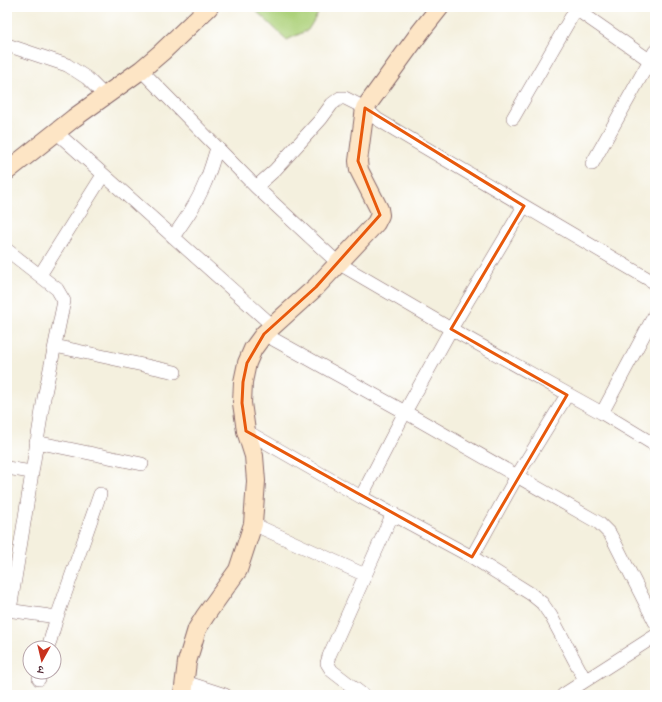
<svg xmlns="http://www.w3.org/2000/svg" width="662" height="702" font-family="'IM FELL French Canon','Noto Serif Devanagari',serif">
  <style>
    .green { fill: #add17a; stroke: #7c7852 }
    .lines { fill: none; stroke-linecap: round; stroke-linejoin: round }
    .street-casing { stroke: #86686a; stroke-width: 14 }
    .secondary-casing { stroke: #86686a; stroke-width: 20 }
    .street { stroke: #fff; stroke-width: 13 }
    .secondary { stroke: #fde5c5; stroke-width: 18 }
    .marked { fill: none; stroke: #e8590c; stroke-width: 3; stroke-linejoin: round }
  </style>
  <rect width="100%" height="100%" fill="#fff"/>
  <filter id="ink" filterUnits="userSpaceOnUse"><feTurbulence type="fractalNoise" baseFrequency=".025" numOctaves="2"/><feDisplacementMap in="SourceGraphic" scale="8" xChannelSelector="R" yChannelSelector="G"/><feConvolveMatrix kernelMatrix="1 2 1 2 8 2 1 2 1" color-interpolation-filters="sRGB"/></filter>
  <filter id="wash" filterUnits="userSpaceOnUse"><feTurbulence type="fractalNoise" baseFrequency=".012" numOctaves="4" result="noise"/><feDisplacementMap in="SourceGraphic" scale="16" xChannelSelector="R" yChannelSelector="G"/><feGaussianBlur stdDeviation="0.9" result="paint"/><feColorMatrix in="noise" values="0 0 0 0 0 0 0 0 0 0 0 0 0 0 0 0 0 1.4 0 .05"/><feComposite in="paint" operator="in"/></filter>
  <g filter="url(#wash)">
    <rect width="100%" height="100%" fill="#f4f0de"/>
    <!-- green -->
    <path class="green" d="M252,7H322L308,30L287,40Z"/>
  </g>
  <g filter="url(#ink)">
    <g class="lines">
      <defs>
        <path id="street" d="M573,7L655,64
          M7,45L67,65L87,78L105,96
          M141,70L256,187L338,263L451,329L602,413L655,445
          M513,118L577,7
          M56,132L273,326
          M592,164L655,51
          M256,187L275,170L321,119L332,104L340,98H345L365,108L377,119L419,144L655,283
          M173,237C185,220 197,203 205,183C210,172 213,160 217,148
          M7,250L57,289L64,301L44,398L10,610
          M40,275L103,175
          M264,334L405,412L599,523L610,534L616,545L655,622
          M55,346L175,372
          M602,413L655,314
          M246,431L361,497L472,557L531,594L542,603L551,616L585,680
          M36,442L142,464
          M7,468L31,472
          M361,497L405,412L451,329L524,206
          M253,524L365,575
          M472,557L517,476L567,395
          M7,610L57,617
          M48,648L57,617L100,494
          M39,679L41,672
          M185,682L225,695
          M363,695L332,671L327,663L329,656L393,513
          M563,695L655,636"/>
        <path id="secondary" d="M7,171L74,118L141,70L162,52L209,7
          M183,695L187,662L197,629L205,616L238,570L253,524L256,481L254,456L246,431L242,403L243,382L247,363L253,349L264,334L316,287L376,223L380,215L379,209L359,170L358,161L365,108L421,31L440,7"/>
      </defs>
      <!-- street casing -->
      <use href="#street" class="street-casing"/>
      <!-- secondary casing -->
      <use href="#secondary" class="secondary-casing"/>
      <!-- street -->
      <use href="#street" class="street"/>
      <!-- secondary -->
      <use href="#secondary" class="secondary"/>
    </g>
  </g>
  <!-- marked area -->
  <path class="marked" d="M365,108L524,206L451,329L567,395L472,557L246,431L242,403L243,382L247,363L264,334L316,287L380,215L358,161Z"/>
  <!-- margin -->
  <rect width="662" height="702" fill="none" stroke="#fff" stroke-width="24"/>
  <!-- north arrow -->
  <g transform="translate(42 660) rotate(188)"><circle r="19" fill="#ffffff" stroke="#b7a5aa"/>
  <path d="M0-3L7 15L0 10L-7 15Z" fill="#c8321e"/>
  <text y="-6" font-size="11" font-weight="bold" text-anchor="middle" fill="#4a1f2b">उ</text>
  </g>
</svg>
